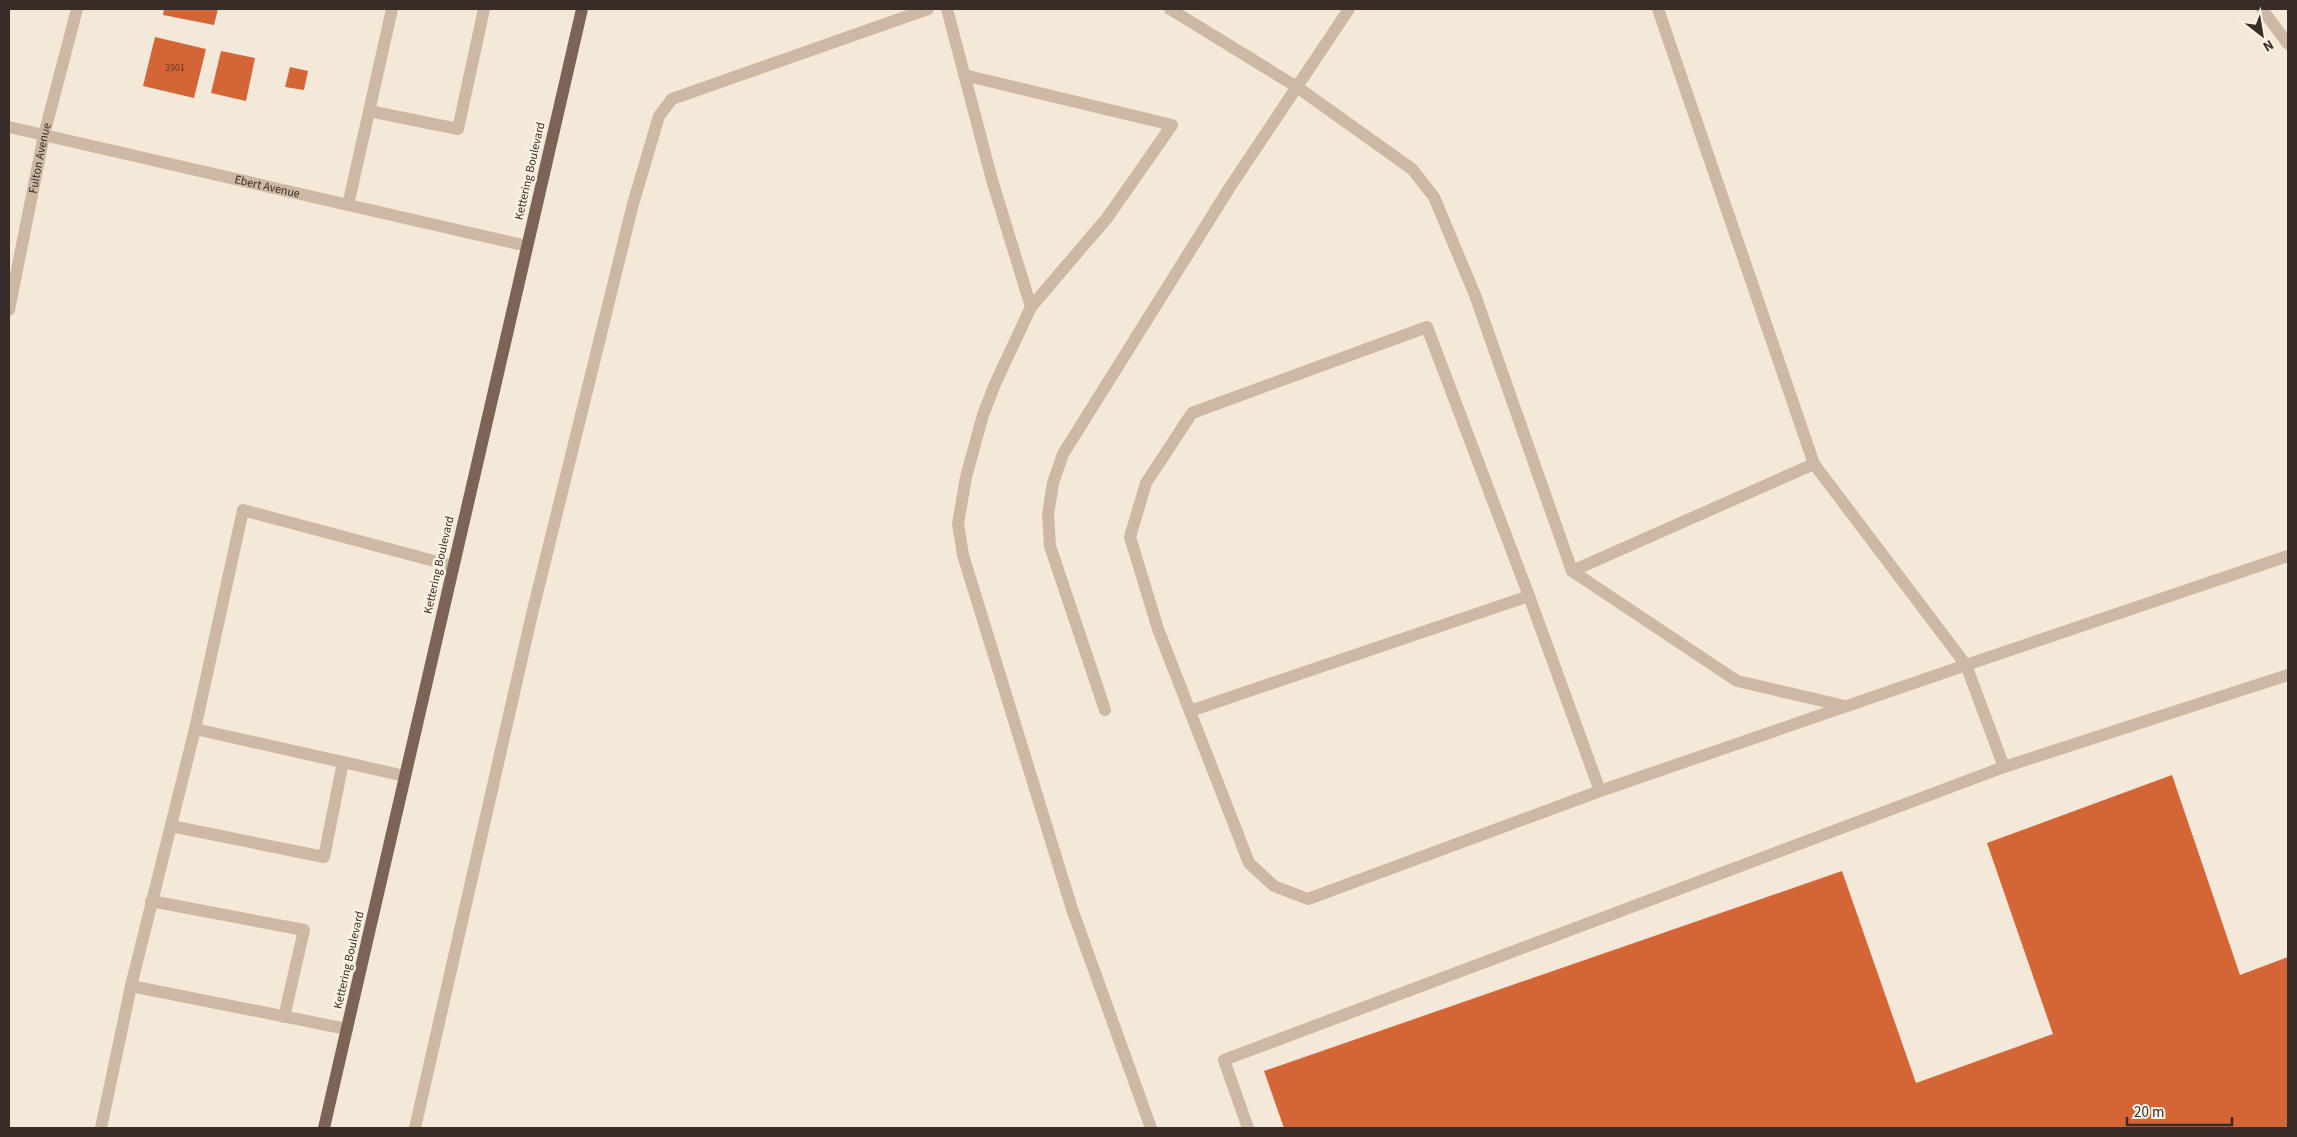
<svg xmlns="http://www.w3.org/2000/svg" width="2297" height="1137" font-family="'Source Sans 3',sans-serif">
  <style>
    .building { fill: #d36537 }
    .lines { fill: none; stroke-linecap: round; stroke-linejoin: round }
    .minor { stroke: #cdb8a3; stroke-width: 12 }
    .major { stroke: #7b6455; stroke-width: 12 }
    .labels { text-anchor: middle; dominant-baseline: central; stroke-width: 5; stroke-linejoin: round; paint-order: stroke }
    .number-label { font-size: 10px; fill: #5e3a2a }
    .street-label { font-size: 12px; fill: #372c26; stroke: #fbf2e4 }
  </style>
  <rect width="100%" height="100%" fill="#f4e8d8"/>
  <!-- building -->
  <path class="building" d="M164,9H218L214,25L163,15Z
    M155,37L206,49L194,98L143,86Z
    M221,51L255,58L246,101L211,93Z
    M290,67L308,71L304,90L285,87Z
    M2172,775L2240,975L2288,957V1128H1284L1264,1071L1842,871L1916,1083L2053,1034L1987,843Z"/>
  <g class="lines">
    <!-- minor -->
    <g class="minor">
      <path d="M947,9L992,180L1031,307L995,384L983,415L966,477L958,524L963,555L1072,909L1151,1128"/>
      <path d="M1170,9L1297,87L1412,169L1434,197L1475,295L1572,571L1737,681L1845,706"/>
      <path d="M2262,9L2288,44"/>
      <path d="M964,75L1172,125L1107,218L1031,307"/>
      <path d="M369,111L458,129L484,9"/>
      <path id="s1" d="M9,127L527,246"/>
      <path d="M348,205L392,9"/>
      <path id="s2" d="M9,310L44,135L77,9"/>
      <path d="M1814,464L1966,665L2288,556"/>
      <path d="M1572,571L1814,464L1658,9"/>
      <path d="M1529,596L1600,791"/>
      <path d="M1105,710L1050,546L1048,515L1053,483L1063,454L1230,187L1349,9"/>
      <path d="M1190,711L1529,596L1427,327L1192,413L1146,483L1130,537L1158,629L1249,863L1274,886L1308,899L1600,791L1966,665L2004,767L1224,1060L1248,1128"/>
      <path d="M195,729L405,776"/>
      <path d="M2004,767L2288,675"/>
      <path d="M171,826L324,857L343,762"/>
      <path d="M151,901L304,930L284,1017"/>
      <path d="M131,986L347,1029"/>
      <path d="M101,1128L131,986L195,729L243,510L453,566"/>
      <path d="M415,1128L532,614L633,204L659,116L672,99L928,9"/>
    </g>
    <!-- major -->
    <path class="major" d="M324,1128L582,9"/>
  </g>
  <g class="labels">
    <!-- number labels -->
    <g class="number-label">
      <text x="175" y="68">3901</text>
    </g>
    <!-- street labels -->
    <g class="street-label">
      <text stroke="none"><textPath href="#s2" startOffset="155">Fulton Avenue</textPath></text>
      <text transform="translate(530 171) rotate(-77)">Kettering Boulevard</text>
      <text stroke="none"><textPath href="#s1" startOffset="265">Ebert Avenue</textPath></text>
      <text transform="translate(439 565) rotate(-77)">Kettering Boulevard</text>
      <text transform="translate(349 960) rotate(-77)">Kettering Boulevard</text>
    </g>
  </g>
  <!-- border -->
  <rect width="2297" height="1137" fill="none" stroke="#372c26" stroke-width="20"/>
  <!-- north arrow -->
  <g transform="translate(2262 35) rotate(149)" stroke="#fbf2e4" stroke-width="4" paint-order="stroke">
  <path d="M0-4L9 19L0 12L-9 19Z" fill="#372c26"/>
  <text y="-8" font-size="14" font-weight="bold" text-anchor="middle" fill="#372c26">N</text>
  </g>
  <!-- scale -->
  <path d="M2127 1117v8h105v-8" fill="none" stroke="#372c26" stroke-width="2.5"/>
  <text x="2134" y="1117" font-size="15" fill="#372c26" stroke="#fbf2e4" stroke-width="4" paint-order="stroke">20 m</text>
</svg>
